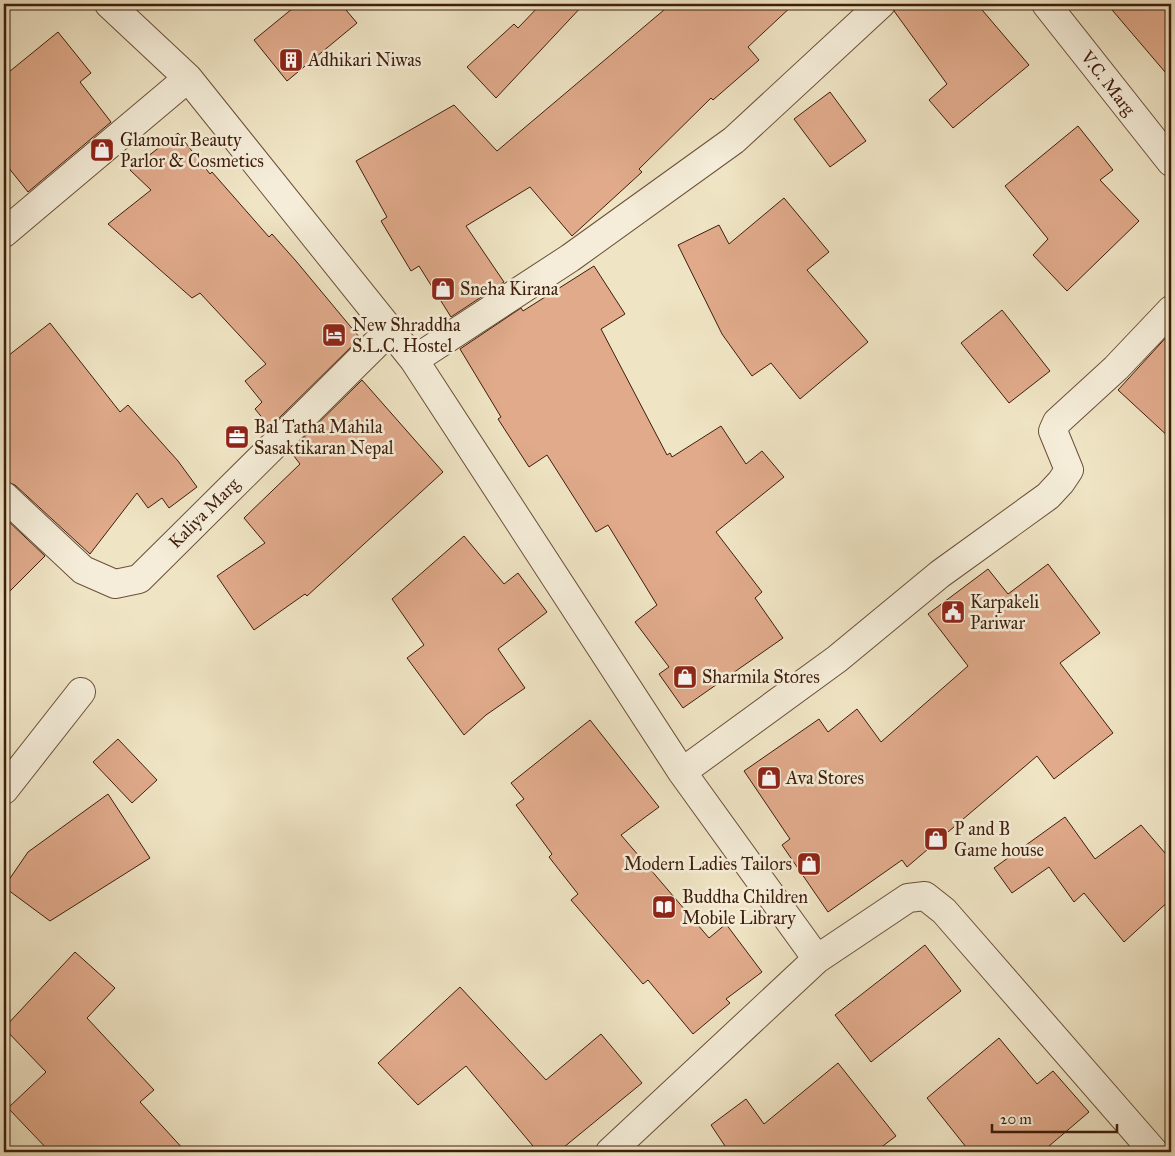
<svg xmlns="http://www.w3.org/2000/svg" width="1175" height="1156" font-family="'IM FELL Great Primer',serif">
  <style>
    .building { fill: #e0aa8b; stroke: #3f1e0b }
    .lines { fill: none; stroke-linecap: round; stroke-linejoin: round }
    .street-casing { stroke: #6b5039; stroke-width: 30 }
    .street { stroke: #f5edd9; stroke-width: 28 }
    .labels { text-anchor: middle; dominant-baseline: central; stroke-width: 5; stroke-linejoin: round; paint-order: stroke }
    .poi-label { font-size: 18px; fill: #3f1e0b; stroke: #f5edd9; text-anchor: start }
    .street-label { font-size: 18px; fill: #3f1e0b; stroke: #f5edd9 }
  </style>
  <rect width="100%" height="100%" fill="#efe4c4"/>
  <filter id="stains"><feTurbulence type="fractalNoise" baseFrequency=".004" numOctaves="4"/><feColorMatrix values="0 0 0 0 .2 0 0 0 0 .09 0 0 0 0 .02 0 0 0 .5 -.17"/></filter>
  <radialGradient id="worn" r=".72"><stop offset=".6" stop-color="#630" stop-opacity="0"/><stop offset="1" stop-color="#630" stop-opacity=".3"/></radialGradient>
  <!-- building -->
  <path class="building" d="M298,4H341L357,23L287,81L254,40Z
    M541,4H584L496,98L467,67L514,24L518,28Z
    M671,4H794L748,47L759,60L713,100L711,98L639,169L642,172L572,236L530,187L466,226L504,282L451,317L419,266L411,271L381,221L387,217L356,161L454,105L497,151Z
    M896,4H977L1029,65L953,128L929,100L947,84L894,11Z
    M1107,4H1171V79Z
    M58,32L91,73L80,82L111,122L28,192L4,162V76Z
    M830,92L866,141L830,167L794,119Z
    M1078,126L1113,170L1100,180L1139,221L1067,291L1033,255L1048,239L1005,186Z
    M178,133L210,174L212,172L269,237L272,234L296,261L360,338L270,427L255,409L262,402L245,381L266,364L200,293L192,298L108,224L151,190L130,170Z
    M784,198L829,252L807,270L868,342L800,399L771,363L752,376L722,334L678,245L719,225L729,244Z
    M594,266L625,314L601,329L667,455L670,453L672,457L721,426L746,464L762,451L784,477L716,532L762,592L755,598L783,638L683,708L659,674L669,667L635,622L657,605L608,525L596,532L547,455L529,467L498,419L501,417L460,349L521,308L523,311Z
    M1002,310L1050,371L1009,403L961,343Z
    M50,323L120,412L128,405L178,461L197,487L169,508L162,498L148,508L137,493L90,554L15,485L4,481V359Z
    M1171,332V439L1118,390Z
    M362,380L443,472L307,596L305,594L254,630L217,576L265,543L244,518L300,464L290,451Z
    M4,517L45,556L4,597Z
    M464,536L504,584L518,573L547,612L498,649L525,688L486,715L464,735L407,658L424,645L392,599Z
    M1048,564L1100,633L1060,663L1113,733L1054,779L1037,756L907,867L902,860L828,912L782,845L790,839L744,771L819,719L828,732L857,709L881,742L968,666L928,614L988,569L1008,594Z
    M590,720L659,807L621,835L709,938L726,924L762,972L726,999L730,1003L693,1034L648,980L643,984L571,900L578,894L549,857L552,854L516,805L524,799L511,783Z
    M118,739L157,780L132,803L93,762Z
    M108,794L150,858L50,921L4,887L28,852Z
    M1065,817L1095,859L1141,825L1171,860V899L1124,942L1084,893L1074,902L1049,867L1012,893L994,868Z
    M925,945L961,991L871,1062L835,1015Z
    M75,952L115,988L87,1018L154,1090L140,1102L186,1152H50L8,1108L46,1072L4,1028Z
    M460,987L546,1080L601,1034L642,1083L558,1152H538L466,1066L418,1105L378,1063Z
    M999,1038L1037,1084L1053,1071L1089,1112L1042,1152H970L927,1098Z
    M838,1063L896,1136L875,1152H729L711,1125L746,1099L764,1124Z"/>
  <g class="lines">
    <defs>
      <path id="street" d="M109,4L188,78L414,360L682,772L817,959
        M1046,4L1171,162
        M4,233L188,78
        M414,360L570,258L734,140L881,4
        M4,496L83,570L115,584L139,579L389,331
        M682,772L837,659L940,574L1048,496L1061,482L1069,470L1053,431L1057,422L1116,368L1171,310
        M4,790L81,692
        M610,1152L817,959L908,898L925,896L944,911L1154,1152"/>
    </defs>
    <!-- street casing -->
    <use href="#street" class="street-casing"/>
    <!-- street -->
    <use href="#street" class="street"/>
  </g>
  <!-- icons -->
  <defs>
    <symbol id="building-square" viewBox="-11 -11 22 22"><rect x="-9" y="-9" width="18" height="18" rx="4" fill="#8f2418" stroke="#f5edd9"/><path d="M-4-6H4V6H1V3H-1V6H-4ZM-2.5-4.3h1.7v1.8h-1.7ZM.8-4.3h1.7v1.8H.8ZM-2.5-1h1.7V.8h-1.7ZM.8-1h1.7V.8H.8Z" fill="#fff"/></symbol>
    <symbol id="shop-square" viewBox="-11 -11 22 22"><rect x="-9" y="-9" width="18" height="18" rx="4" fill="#8f2418" stroke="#f5edd9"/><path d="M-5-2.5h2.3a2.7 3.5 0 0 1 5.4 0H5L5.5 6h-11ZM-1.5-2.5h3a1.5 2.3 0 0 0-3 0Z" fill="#fff"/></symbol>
    <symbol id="hotel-square" viewBox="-11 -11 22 22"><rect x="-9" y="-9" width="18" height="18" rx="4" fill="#8f2418" stroke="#f5edd9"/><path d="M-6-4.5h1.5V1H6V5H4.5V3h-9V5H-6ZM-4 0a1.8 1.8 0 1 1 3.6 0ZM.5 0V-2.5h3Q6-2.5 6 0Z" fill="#fff"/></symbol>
    <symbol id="office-square" viewBox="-11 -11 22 22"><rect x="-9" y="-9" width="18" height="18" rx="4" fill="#8f2418" stroke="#f5edd9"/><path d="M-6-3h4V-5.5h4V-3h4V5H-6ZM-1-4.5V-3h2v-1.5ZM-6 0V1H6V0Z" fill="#fff"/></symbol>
    <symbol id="civic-square" viewBox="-11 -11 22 22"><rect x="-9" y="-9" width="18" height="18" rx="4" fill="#8f2418" stroke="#f5edd9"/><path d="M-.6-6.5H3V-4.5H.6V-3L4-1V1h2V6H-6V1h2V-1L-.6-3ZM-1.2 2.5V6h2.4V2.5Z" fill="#fff"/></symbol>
    <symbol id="library-square" viewBox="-11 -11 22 22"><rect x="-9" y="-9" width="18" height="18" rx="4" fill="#8f2418" stroke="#f5edd9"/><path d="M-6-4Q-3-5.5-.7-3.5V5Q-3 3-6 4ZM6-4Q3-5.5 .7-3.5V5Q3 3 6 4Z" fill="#fff"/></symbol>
  </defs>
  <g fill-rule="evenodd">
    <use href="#building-square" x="277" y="46" width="28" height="28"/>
    <use href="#shop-square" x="88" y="136" width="28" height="28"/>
    <use href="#shop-square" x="429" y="275" width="28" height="28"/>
    <use href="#hotel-square" x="320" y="321" width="28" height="28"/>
    <use href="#office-square" x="223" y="423" width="28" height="28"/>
    <use href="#civic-square" x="939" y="598" width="28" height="28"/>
    <use href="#shop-square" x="671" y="663" width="28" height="28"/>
    <use href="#shop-square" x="755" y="764" width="28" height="28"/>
    <use href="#shop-square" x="922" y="825" width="28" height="28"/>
    <use href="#shop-square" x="795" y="850" width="28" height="28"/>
    <use href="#library-square" x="650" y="893" width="28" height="28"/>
  </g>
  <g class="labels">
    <!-- poi labels -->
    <g class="poi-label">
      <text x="308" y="60">Adhikari Niwas</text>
      <text x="120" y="140">Glamour Beauty<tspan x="120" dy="21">Parlor &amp; Cosmetics</tspan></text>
      <text x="460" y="289">Sneha Kirana</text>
      <text x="352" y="325">New Shraddha<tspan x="352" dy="21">S.L.C. Hostel</tspan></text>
      <text x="254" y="427">Bal Tatha Mahila<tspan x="254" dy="21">Sasaktikaran Nepal</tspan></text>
      <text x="970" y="602">Karpakeli<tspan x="970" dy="21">Pariwar</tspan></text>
      <text x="702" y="677">Sharmila Stores</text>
      <text x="786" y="778">Ava Stores</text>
      <text x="954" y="829">P and B<tspan x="954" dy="21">Game house</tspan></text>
      <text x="792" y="864" text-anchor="end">Modern Ladies Tailors</text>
      <text x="682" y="897">Buddha Children<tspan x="682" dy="21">Mobile Library</tspan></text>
    </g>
    <!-- street labels -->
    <g class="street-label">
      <text transform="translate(1108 83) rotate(52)">V.C. Marg</text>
      <text transform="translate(204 513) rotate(-45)">Kaliya Marg</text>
    </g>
  </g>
  <!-- margin -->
  <rect width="1175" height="1156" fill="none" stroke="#efe4c4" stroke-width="20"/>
  <rect x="5" y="5" width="1165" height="1146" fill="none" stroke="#3f1e0b" stroke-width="2.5"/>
  <rect x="10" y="10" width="1155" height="1136" fill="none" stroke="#3f1e0b"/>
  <!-- scale -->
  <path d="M992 1124v8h125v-8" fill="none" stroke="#3f1e0b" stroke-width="2.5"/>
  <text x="1000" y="1124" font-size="15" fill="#3f1e0b" stroke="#f5edd9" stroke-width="4" paint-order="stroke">20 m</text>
  <rect width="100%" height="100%" filter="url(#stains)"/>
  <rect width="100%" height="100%" fill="url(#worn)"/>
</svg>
